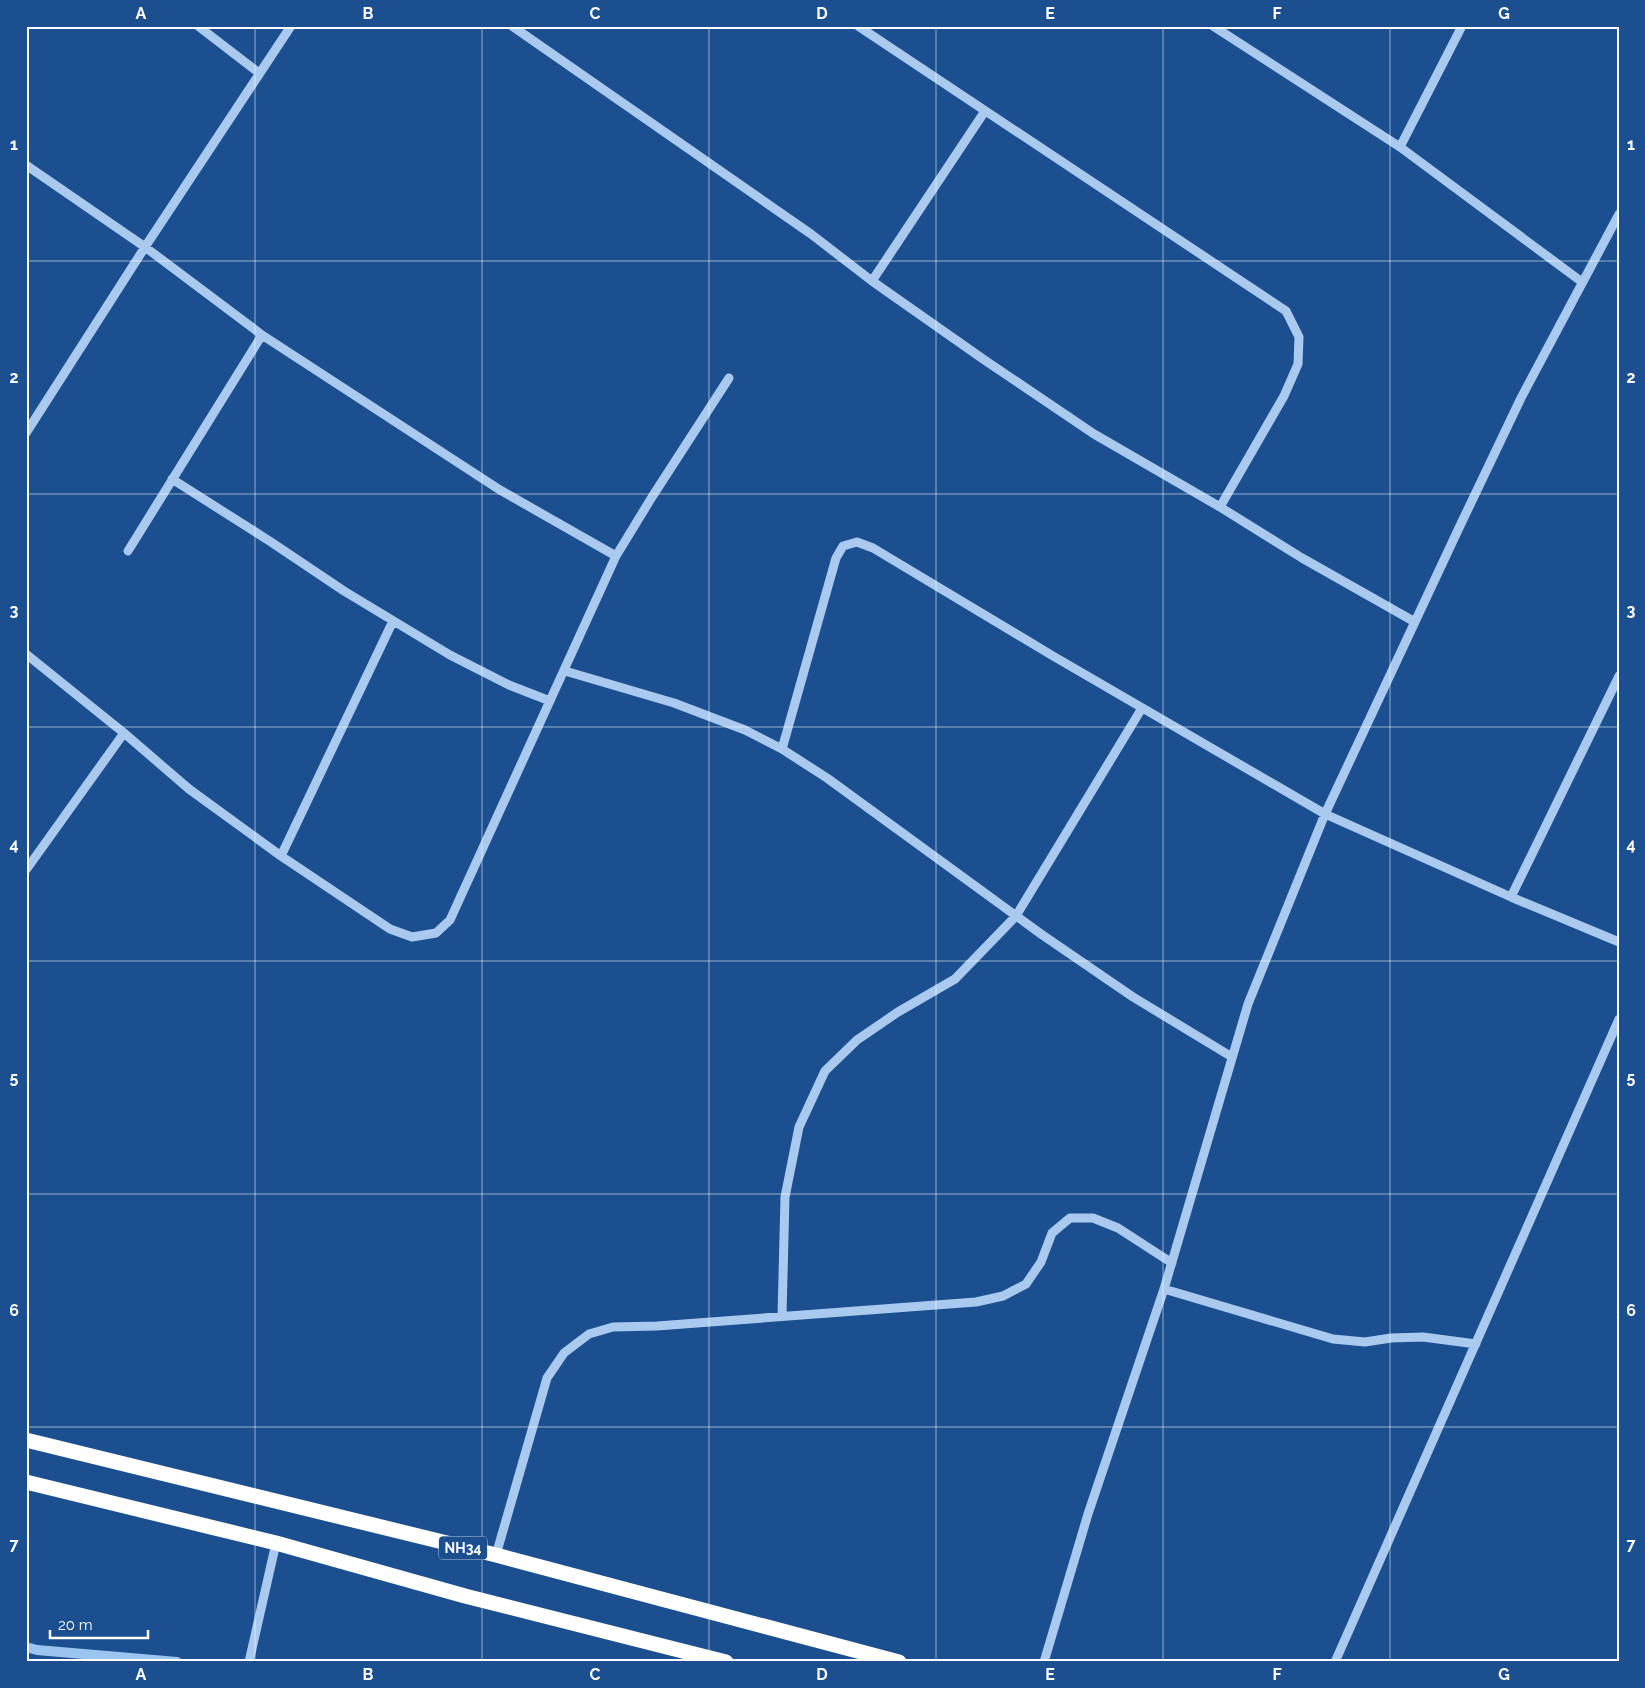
<svg xmlns="http://www.w3.org/2000/svg" width="1645" height="1688" font-family="Raleway,sans-serif">
  <style>
    .lines { fill: none; stroke-linecap: round; stroke-linejoin: round }
    .stream { stroke: #9cc4f0; stroke-width: 10 }
    .minor { stroke: #a9c9ee; stroke-width: 9 }
    .highway { stroke: #fff; stroke-width: 15 }
    .grid { fill: none; stroke: #fff; stroke-width: 1; stroke-opacity: 0.55 }
    .labels { text-anchor: middle; dominant-baseline: central; stroke-width: 5; stroke-linejoin: round; paint-order: stroke }
    .shield { fill: #1b4f8f; stroke: #bbcadd; stroke-width: 1 }
    .shield-label { font-size: 14px; font-weight: bold; fill: #fff }
    .neatline { fill: none; stroke: #fff; stroke-width: 2 }
    .grid-label { font-size: 16px; text-anchor: middle; font-weight: bold; fill: #fff }
  </style>
  <rect width="100%" height="100%" fill="#1b4f8f"/>
  <g class="lines">
    <!-- stream -->
    <path class="stream" d="M26,1647L37,1650L177,1662"/>
    <!-- minor -->
    <path class="minor" d="M198,26L259,73
      M512,26L811,234L872,281L983,359L1094,434L1220,507L1302,558L1415,622
      M858,26L1286,311L1299,337L1298,364L1284,396L1220,507
      M1213,26L1400,147L1582,282
      M1400,147L1462,26
      M26,165L145,247L262,335L500,490L616,556
      M872,281L985,111
      M26,433L145,247L291,26
      M172,479L271,542L344,591L450,655L509,685L550,701
      M128,551L262,335
      M26,654L124,733L189,789L281,856L390,929L412,937L436,933L450,920L616,556L652,497L729,378
      M565,671L674,703L745,730L782,749L827,778L1041,934L1133,997L1232,1057
      M782,749L836,558L843,546L857,542L873,548L1053,656L1325,814L1511,897L1619,942
      M281,856L393,621
      M26,870L124,733
      M1511,897L1619,676
      M1164,1289L1333,1339L1365,1342L1391,1338L1423,1337L1476,1344
      M782,1316L785,1197L799,1127L825,1071L857,1040L898,1012L955,979L1016,916L1142,708
      M496,1555L547,1378L564,1353L589,1334L613,1327L657,1326L976,1302L1003,1296L1026,1284L1041,1262L1052,1233L1070,1218H1093L1118,1228L1172,1263
      M249,1662L276,1543
      M1044,1662L1088,1514L1164,1289L1248,1004L1325,814L1458,530L1521,398L1619,214
      M1335,1662L1619,1019"/>
    <!-- highway -->
    <path class="highway" d="M26,1440L496,1555L899,1662
      M26,1482L276,1543L465,1596L726,1662"/>
  </g>
  <!-- grid -->
  <path class="grid" d="M255,26V1662M482,26V1662M709,26V1662M936,26V1662M1163,26V1662M1390,26V1662M26,261H1619M26,494H1619M26,727H1619M26,961H1619M26,1194H1619M26,1427H1619"/>
  <g class="labels">
    <!-- shield labels -->
    <rect class="shield" x="439" y="1536.5" width="48" height="23" rx="4"/>
    <g class="shield-label">
      <text x="463" y="1548">NH34</text>
    </g>
  </g>
  <!-- border -->
  <rect width="1645" height="1688" fill="none" stroke="#1b4f8f" stroke-width="55"/>
  <!-- scale -->
  <path d="M50 1630v8h98v-8" fill="none" stroke="#ffffff" stroke-width="2.5"/>
  <text x="58" y="1630" font-size="15" fill="#ffffff" stroke="#1b4f8f" stroke-width="4" paint-order="stroke">20 m</text>
  <rect x="28" y="28" width="1590" height="1632" class="neatline"/>
  <g class="grid-label">
    <text x="141" y="19">A</text>
    <text x="368" y="19">B</text>
    <text x="595" y="19">C</text>
    <text x="822" y="19">D</text>
    <text x="1050" y="19">E</text>
    <text x="1277" y="19">F</text>
    <text x="1504" y="19">G</text>
    <text x="14" y="150">1</text>
    <text x="1631" y="150">1</text>
    <text x="14" y="383">2</text>
    <text x="1631" y="383">2</text>
    <text x="14" y="616">3</text>
    <text x="1631" y="616">3</text>
    <text x="14" y="850">4</text>
    <text x="1631" y="850">4</text>
    <text x="14" y="1083">5</text>
    <text x="1631" y="1083">5</text>
    <text x="14" y="1316">6</text>
    <text x="1631" y="1316">6</text>
    <text x="14" y="1550">7</text>
    <text x="1631" y="1550">7</text>
    <text x="141" y="1680">A</text>
    <text x="368" y="1680">B</text>
    <text x="595" y="1680">C</text>
    <text x="822" y="1680">D</text>
    <text x="1050" y="1680">E</text>
    <text x="1277" y="1680">F</text>
    <text x="1504" y="1680">G</text>
  </g>
</svg>
